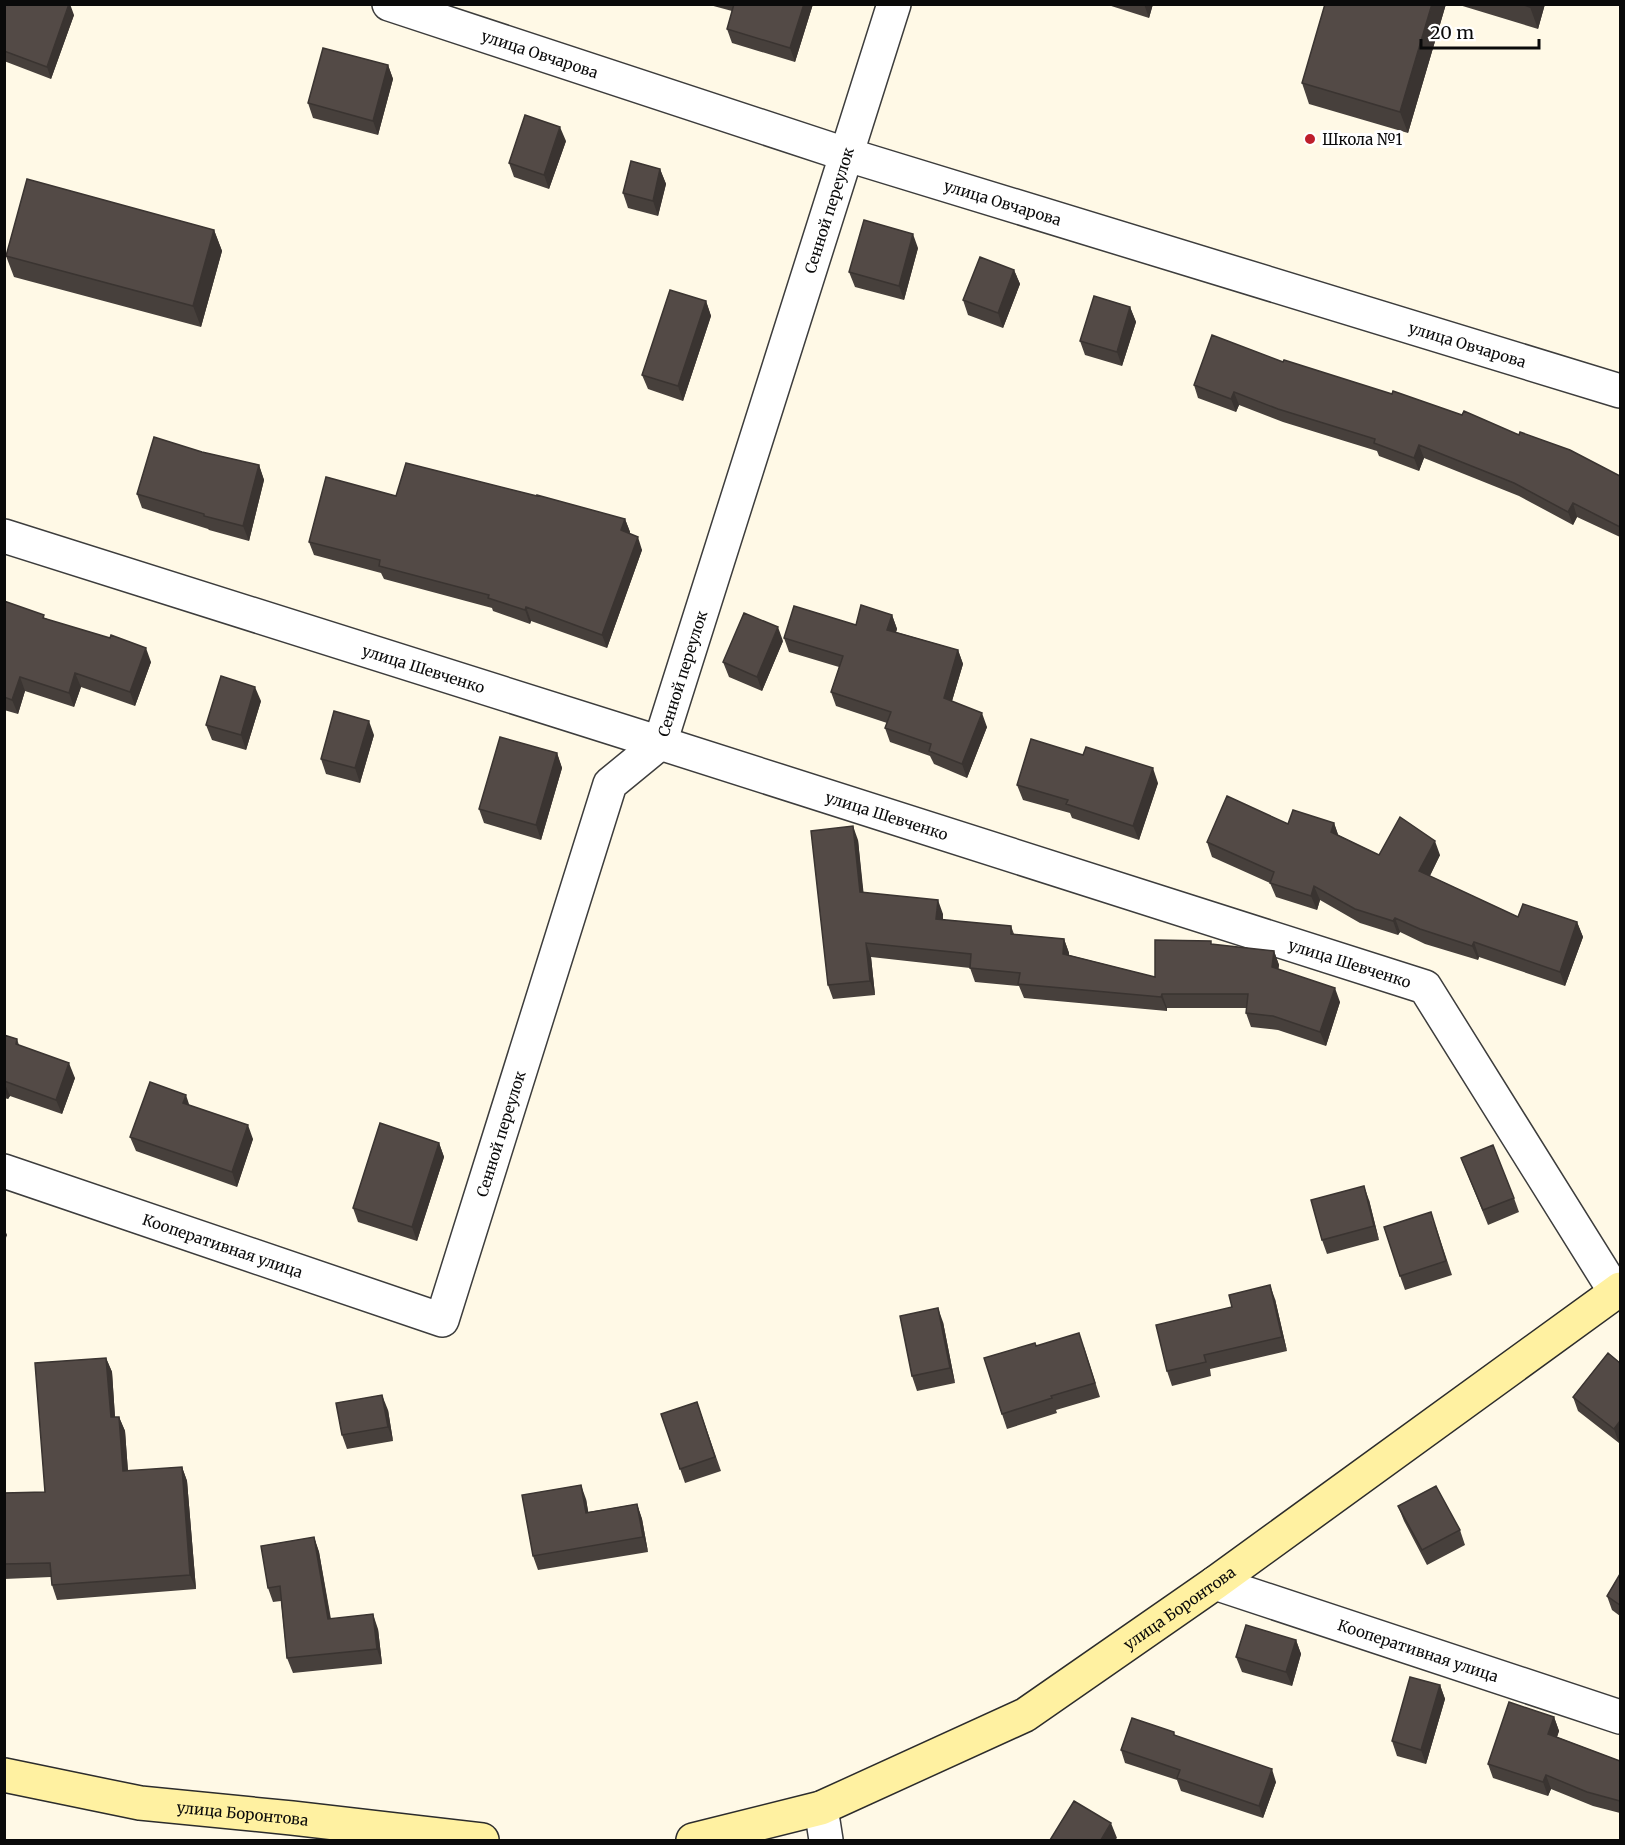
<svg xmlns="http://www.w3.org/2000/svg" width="1625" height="1845" font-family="Merriweather,serif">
  <rect width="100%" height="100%" fill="#fff9e6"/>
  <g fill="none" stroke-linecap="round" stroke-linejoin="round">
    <defs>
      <g id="street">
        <path id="s1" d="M389 4 848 155 1620 391"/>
        <path id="s2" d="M4 536 660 743 1425 987 1616 1293"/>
        <path id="s3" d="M4 1171 442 1320 610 784 660 743 894 4"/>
        <path id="s4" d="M1215 1583 1620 1717"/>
        <path d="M821 1808 826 1840"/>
      </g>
      <g id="secondary">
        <path id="s5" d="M4 1775 140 1803 292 1818 482 1840"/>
        <path id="s6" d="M693 1840 821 1808 1025 1715 1215 1583 1620 1289"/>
      </g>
    </defs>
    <!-- street casing -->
    <use href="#street" stroke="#3d3d3d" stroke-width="36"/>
    <!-- secondary casing -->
    <use href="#secondary" stroke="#2c2c2c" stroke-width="36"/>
    <!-- street -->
    <use href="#street" stroke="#fff" stroke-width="33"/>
    <!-- secondary -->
    <use href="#secondary" stroke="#fff1a1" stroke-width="33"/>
  </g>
  <!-- wall -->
  <path fill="#47403c" d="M4 4 74 15 51 79 4 61Z
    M706 4H813L795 62 732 43 727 29 732 11Z
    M1105 4H1153L1149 18Z
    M1446 4 1408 133 1309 104 1302 83Z
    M1456 4H1545L1538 29Z
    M388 65 393 79 378 135 313 118 308 103Z
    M566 141 549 189 514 177 509 163Z
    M660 169 666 184 658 216 628 208 623 193Z
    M214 230 222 251 201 327 14 277 6 256Z
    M918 248 904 300 855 287 849 272Z
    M1014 270 1020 284 1003 328 968 315 963 300Z
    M706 301 711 316 683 401 648 389 642 375Z
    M1130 307 1136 322 1122 366 1085 355 1080 341Z
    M1283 362 1519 435 1620 476V537L1577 517 1573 525 1519 496 1424 458 1419 471 1379 456 1377 451 1283 422 1239 405 1236 412 1198 398 1194 385Z
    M202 452 259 465 264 480 249 541 209 530 208 529 142 508 137 494Z
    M396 496 625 519 630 532 629 534 642 550 607 648 531 621 530 624 493 611 492 608 384 579 381 573 314 555 309 542Z
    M4 601 151 662 135 706 81 687 74 707 25 691 18 714 4 710Z
    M892 615 897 629 896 632 958 650 963 664 952 701 987 727 967 778 934 764 930 756 890 742 885 728 887 723 836 706 831 692 839 667 789 652 784 638 856 625Z
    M783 641 762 691 729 677 723 662Z
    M261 701 246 750 212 740 206 725Z
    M374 735 360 783 326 774 321 759Z
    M557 753 562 768 541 840 484 823 479 809Z
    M1158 783 1139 840 1072 818 1070 813 1023 800 1017 785Z
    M1334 823 1338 835 1379 855H1440L1430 876 1518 917 1577 922 1583 937 1565 986 1479 957 1478 960 1425 944 1400 932 1398 935 1360 923 1320 900 1317 910 1276 897 1270 883 1212 857 1207 842 1288 824Z
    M858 840 863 893 943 914V920L1011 926 1014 934 1064 939 1069 953V955L1155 977 1212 945 1274 951 1279 965 1278 969 1340 1002 1326 1046 1278 1030 1251 1027 1246 1013V1008H1167V1011L1024 998 1019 986 975 982 970 968 871 957 875 995 833 999 828 985Z
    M4 1035 17 1039 19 1045 75 1078 62 1114 10 1096 8 1099 4 1098Z
    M190 1105 253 1139 237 1187 136 1151 130 1137Z
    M439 1143 444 1157 417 1241 358 1222 353 1208Z
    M1461 1158 1514 1198 1519 1212 1488 1225Z
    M1369 1200 1379 1240 1327 1254 1322 1240Z
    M1436 1227 1452 1275 1405 1290 1400 1276Z
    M1275 1299 1287 1351 1210 1369 1211 1376 1172 1386 1167 1371Z
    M943 1322 955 1383 917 1391 912 1376Z
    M1084 1347 1100 1397 1056 1410 1057 1413 1007 1429 1002 1414Z
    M1608 1353 1619 1443 1578 1411 1573 1397Z
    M106 1358 112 1372 115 1417H119L125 1431 128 1471 182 1467 187 1481 196 1589 57 1600 52 1585 51 1577 4 1579V1493L45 1492Z
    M697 1402 721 1471 685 1483 661 1414Z
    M388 1410 393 1441 347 1449 342 1435Z
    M586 1499 588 1512 637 1504 642 1519 648 1552 538 1570 533 1556Z
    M1398 1506 1460 1530 1465 1545 1427 1565 1404 1521Z
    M314 1537 319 1552 331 1619 378 1629 382 1664 293 1673 287 1658 281 1601 273 1602 268 1588Z
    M1620 1574V1616L1612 1610 1607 1596Z
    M1296 1640 1301 1654 1292 1686 1242 1672 1236 1657Z
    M1440 1685 1445 1699 1426 1764 1397 1756 1392 1741Z
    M1554 1717 1559 1731 1557 1737 1620 1761V1813L1593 1806 1551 1789 1548 1796 1493 1778 1488 1764Z
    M1176 1736 1276 1782 1263 1818 1181 1791 1177 1780 1125 1763 1121 1750Z"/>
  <!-- shaded-wall -->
  <path fill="#3a3431" d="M69 4H70L74 15 51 79 47 67Z
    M804 4H813L795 62 790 48Z
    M1144 4H1153L1149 18Z
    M1432 4H1446L1408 133 1400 112Z
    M1531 4H1545L1538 29 1530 7Z
    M388 65 393 79 378 135 373 121Z
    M560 127 566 141 549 189 544 175Z
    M660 169 666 184 658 216 653 201Z
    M214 230 222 251 201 327 193 306Z
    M913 234 918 248 904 300 899 286Z
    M1014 270 1020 284 1003 328 998 313Z
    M706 301 711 316 683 401 678 386Z
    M1130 307 1136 322 1122 366 1117 352Z
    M1234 392 1239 405 1236 412 1231 399Z
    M1419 445 1424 458 1419 471 1414 458Z
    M259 465 264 480 249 541 243 526Z
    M1573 503 1577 517 1573 525 1568 512Z
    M625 519 630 532 625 544 621 530Z
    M638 537 642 550 607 648 602 635Z
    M526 607 531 621 530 624 525 610Z
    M892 615 897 629 892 644 887 630Z
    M778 627 783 641 762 691 757 677Z
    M146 648 151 662 135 706 130 692Z
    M958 650 963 664 949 711 944 698Z
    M75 673 81 687 74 707 69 693Z
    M20 677 25 691 18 714 12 700Z
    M255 687 261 701 246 750 241 735Z
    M982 713 987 727 967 778 962 764Z
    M369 721 374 735 360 783 355 768Z
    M557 753 562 768 541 840 536 825Z
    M1153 768 1158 783 1139 840 1133 826Z
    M1334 823 1339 837 1331 832Z
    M853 826 858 840 865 906 860 892Z
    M1435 841 1440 855 1425 885 1419 871Z
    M1314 886 1320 900 1317 910 1311 896Z
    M938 900 943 914 942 933 936 919Z
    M1395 918 1400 932 1398 935 1393 921Z
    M1577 922 1583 937 1565 986 1560 972Z
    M1064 939 1069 953 1068 968 1063 954Z
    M1474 942 1479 957 1478 960 1472 946Z
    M866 943 871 957 875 995 870 981Z
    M1274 951 1279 965 1277 981 1272 967Z
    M1335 988 1340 1002 1326 1046 1320 1032Z
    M1162 994 1167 1008V1011L1161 997Z
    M69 1063 75 1078 62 1114 56 1100Z
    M4 1082 10 1096 8 1099 4 1088Z
    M186 1095 191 1110 183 1103Z
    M248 1125 253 1139 237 1187 232 1172Z
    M439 1143 444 1157 417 1241 412 1227Z
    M1364 1186 1369 1200 1379 1240 1374 1226Z
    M4 1228 7 1235 4 1243Z
    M1270 1285 1275 1299 1287 1351 1282 1337Z
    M938 1308 943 1322 955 1383 950 1368Z
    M106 1358 112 1372 116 1432 111 1417Z
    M382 1395 388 1410 393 1441 388 1427Z
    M119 1417 125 1431 129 1486 123 1471Z
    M1620 1421V1441L1619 1443 1614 1429Z
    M182 1467 187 1481 196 1589 190 1575Z
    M581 1485 586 1499 591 1527 586 1513Z
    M637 1504 642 1519 648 1552 643 1537Z
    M314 1537 319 1552 333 1634 328 1619Z
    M373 1614 378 1629 382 1664 377 1649Z
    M1296 1640 1301 1654 1292 1686 1286 1672Z
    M1440 1685 1445 1699 1426 1764 1421 1750Z
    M1554 1717 1559 1731 1553 1748 1548 1734Z
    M1272 1769 1276 1782 1263 1818 1259 1806Z
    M1546 1775 1551 1789 1548 1796 1543 1782Z
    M1111 1823 1117 1838 1115 1840H1101Z"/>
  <!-- building -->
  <path fill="#534a46" stroke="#3a3431" stroke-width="1.5" d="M4 4H69L47 67 4 51Z
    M734 4H804L790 48 727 29Z
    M1325 4H1432L1400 112 1302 83Z
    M1521 4H1531L1530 7Z
    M323 48 388 65 373 121 308 103Z
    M525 115 560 127 544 175 509 163Z
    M631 161 660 169 653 201 623 193Z
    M27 179 214 230 193 306 6 256Z
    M864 220 913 234 899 286 849 272Z
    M980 257 1014 270 998 313 963 300Z
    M670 290 706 301 678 386 642 375Z
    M1094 296 1130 307 1117 352 1080 341Z
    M1212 335 1283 362 1284 360 1392 394 1393 391 1462 415 1464 411 1519 435 1520 432 1570 450 1620 476V527L1573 503 1568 512 1514 483 1419 445 1414 458 1374 443 1375 439 1278 409 1234 392 1231 399 1194 385Z
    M154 437 202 452 259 465 243 526 204 516V514L137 494Z
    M406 463 537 496V495L625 519 621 530 638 537 602 635 526 607 525 610 488 598 489 595 379 566 380 560 309 542 326 477 396 496Z
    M4 601 44 615 43 618 110 638 111 635 146 648 130 692 75 673 69 693 20 677 12 700 4 697Z
    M861 605 892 615 887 630 958 650 944 698 982 713 962 764 929 751 931 744 885 728 891 712 831 692 843 656 784 638 794 606 856 625Z
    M744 613 778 627 757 677 723 662Z
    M221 676 255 687 241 735 206 725Z
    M334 711 369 721 355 768 321 759Z
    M500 737 557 753 536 825 479 809Z
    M1031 739 1083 755 1086 747 1153 768 1133 826 1066 804 1068 800 1017 785Z
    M1227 796 1288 824 1293 810 1334 823 1331 832 1379 855 1400 817 1435 841 1419 871 1518 917 1523 904 1577 922 1560 972 1474 942 1472 946 1420 929 1395 918 1393 921 1355 909 1314 886 1311 896 1270 883 1274 872 1207 842Z
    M853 826 860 892 938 900 936 919 1011 926V934L1064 939 1063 954 1155 977V940L1211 941V944L1274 951 1272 967 1335 988 1320 1032 1273 1016 1246 1013 1248 994H1162L1161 997 1018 984 1020 973 970 968 971 954 866 943 870 981 828 985 811 831Z
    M4 1035 17 1039 16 1044 69 1063 56 1100 4 1081Z
    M150 1082 186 1095 183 1103 248 1125 232 1172 130 1137Z
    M380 1123 439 1143 412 1227 353 1208Z
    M1493 1145 1514 1198 1483 1210 1461 1158Z
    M1364 1186 1374 1226 1322 1240 1311 1200Z
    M1431 1212 1446 1261 1400 1276 1384 1227Z
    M1270 1285 1282 1337 1204 1355 1206 1362 1167 1371 1156 1325 1232 1307 1229 1295Z
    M938 1308 950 1368 912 1376 900 1316Z
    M1079 1333 1095 1383 1051 1396 1052 1398 1002 1414 984 1358 1035 1343 1036 1346Z
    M1608 1353 1620 1363V1421L1614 1429 1573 1397Z
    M106 1358 111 1417H119L123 1471 182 1467 190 1575 52 1585 50 1563 4 1564V1493L45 1492 35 1363Z
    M382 1395 388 1427 342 1435 336 1403Z
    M697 1402 715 1457 680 1469 661 1414Z
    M581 1485 586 1513 637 1504 643 1537 533 1556 522 1495Z
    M1436 1486 1460 1530 1422 1550 1398 1506Z
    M314 1537 328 1619 373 1614 377 1649 287 1658 280 1586 268 1588 261 1546Z
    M1620 1574V1605L1607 1596Z
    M1246 1625 1296 1640 1286 1672 1236 1657Z
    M1410 1677 1440 1685 1421 1750 1392 1741Z
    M1509 1702 1554 1717 1548 1734 1620 1761V1801L1587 1792 1546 1775 1543 1782 1488 1764Z
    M1132 1718 1174 1732V1735L1272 1769 1259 1806 1177 1778 1180 1770 1121 1750Z
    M1074 1801 1111 1823 1101 1840H1050Z"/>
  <!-- markers -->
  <circle fill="#be1e2b" stroke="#fff" stroke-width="2" cx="1310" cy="139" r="6"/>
  <g text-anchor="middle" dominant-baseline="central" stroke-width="6" stroke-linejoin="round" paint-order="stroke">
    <!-- street labels -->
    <g font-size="15" fill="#0a0a0a" stroke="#fff">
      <text stroke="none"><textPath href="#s1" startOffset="159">улица Овчарова</textPath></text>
      <text stroke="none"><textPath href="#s1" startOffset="645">улица Овчарова</textPath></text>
      <text stroke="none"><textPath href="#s3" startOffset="1648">Сенной переулок</textPath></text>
      <text stroke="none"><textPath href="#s1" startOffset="1131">улица Овчарова</textPath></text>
      <text stroke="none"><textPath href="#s2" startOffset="440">улица Шевченко</textPath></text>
      <text stroke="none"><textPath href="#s3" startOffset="1162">Сенной переулок</textPath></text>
      <text stroke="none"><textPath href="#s2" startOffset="926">улица Шевченко</textPath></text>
      <text stroke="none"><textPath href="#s2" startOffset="1412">улица Шевченко</textPath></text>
      <text stroke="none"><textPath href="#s3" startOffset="658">Сенной переулок</textPath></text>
      <text stroke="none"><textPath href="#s3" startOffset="231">Кооперативная улица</textPath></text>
      <text stroke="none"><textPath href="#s6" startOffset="544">улица Боронтова</textPath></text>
      <text stroke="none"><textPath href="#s4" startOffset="214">Кооперативная улица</textPath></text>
      <text stroke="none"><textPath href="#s5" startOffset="242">улица Боронтова</textPath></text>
    </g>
    <!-- poi labels -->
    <g font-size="15" fill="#0a0a0a" stroke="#fff" text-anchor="start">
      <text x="1322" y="139">Школа №1</text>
    </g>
  </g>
  <!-- border -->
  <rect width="1625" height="1845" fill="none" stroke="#0a0a0a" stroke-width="12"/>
  <!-- scale -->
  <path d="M1421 39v9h118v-9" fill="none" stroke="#0a0a0a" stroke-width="3"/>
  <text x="1430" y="39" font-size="18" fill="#0a0a0a" stroke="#ffffff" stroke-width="4.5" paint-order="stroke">20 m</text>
</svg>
